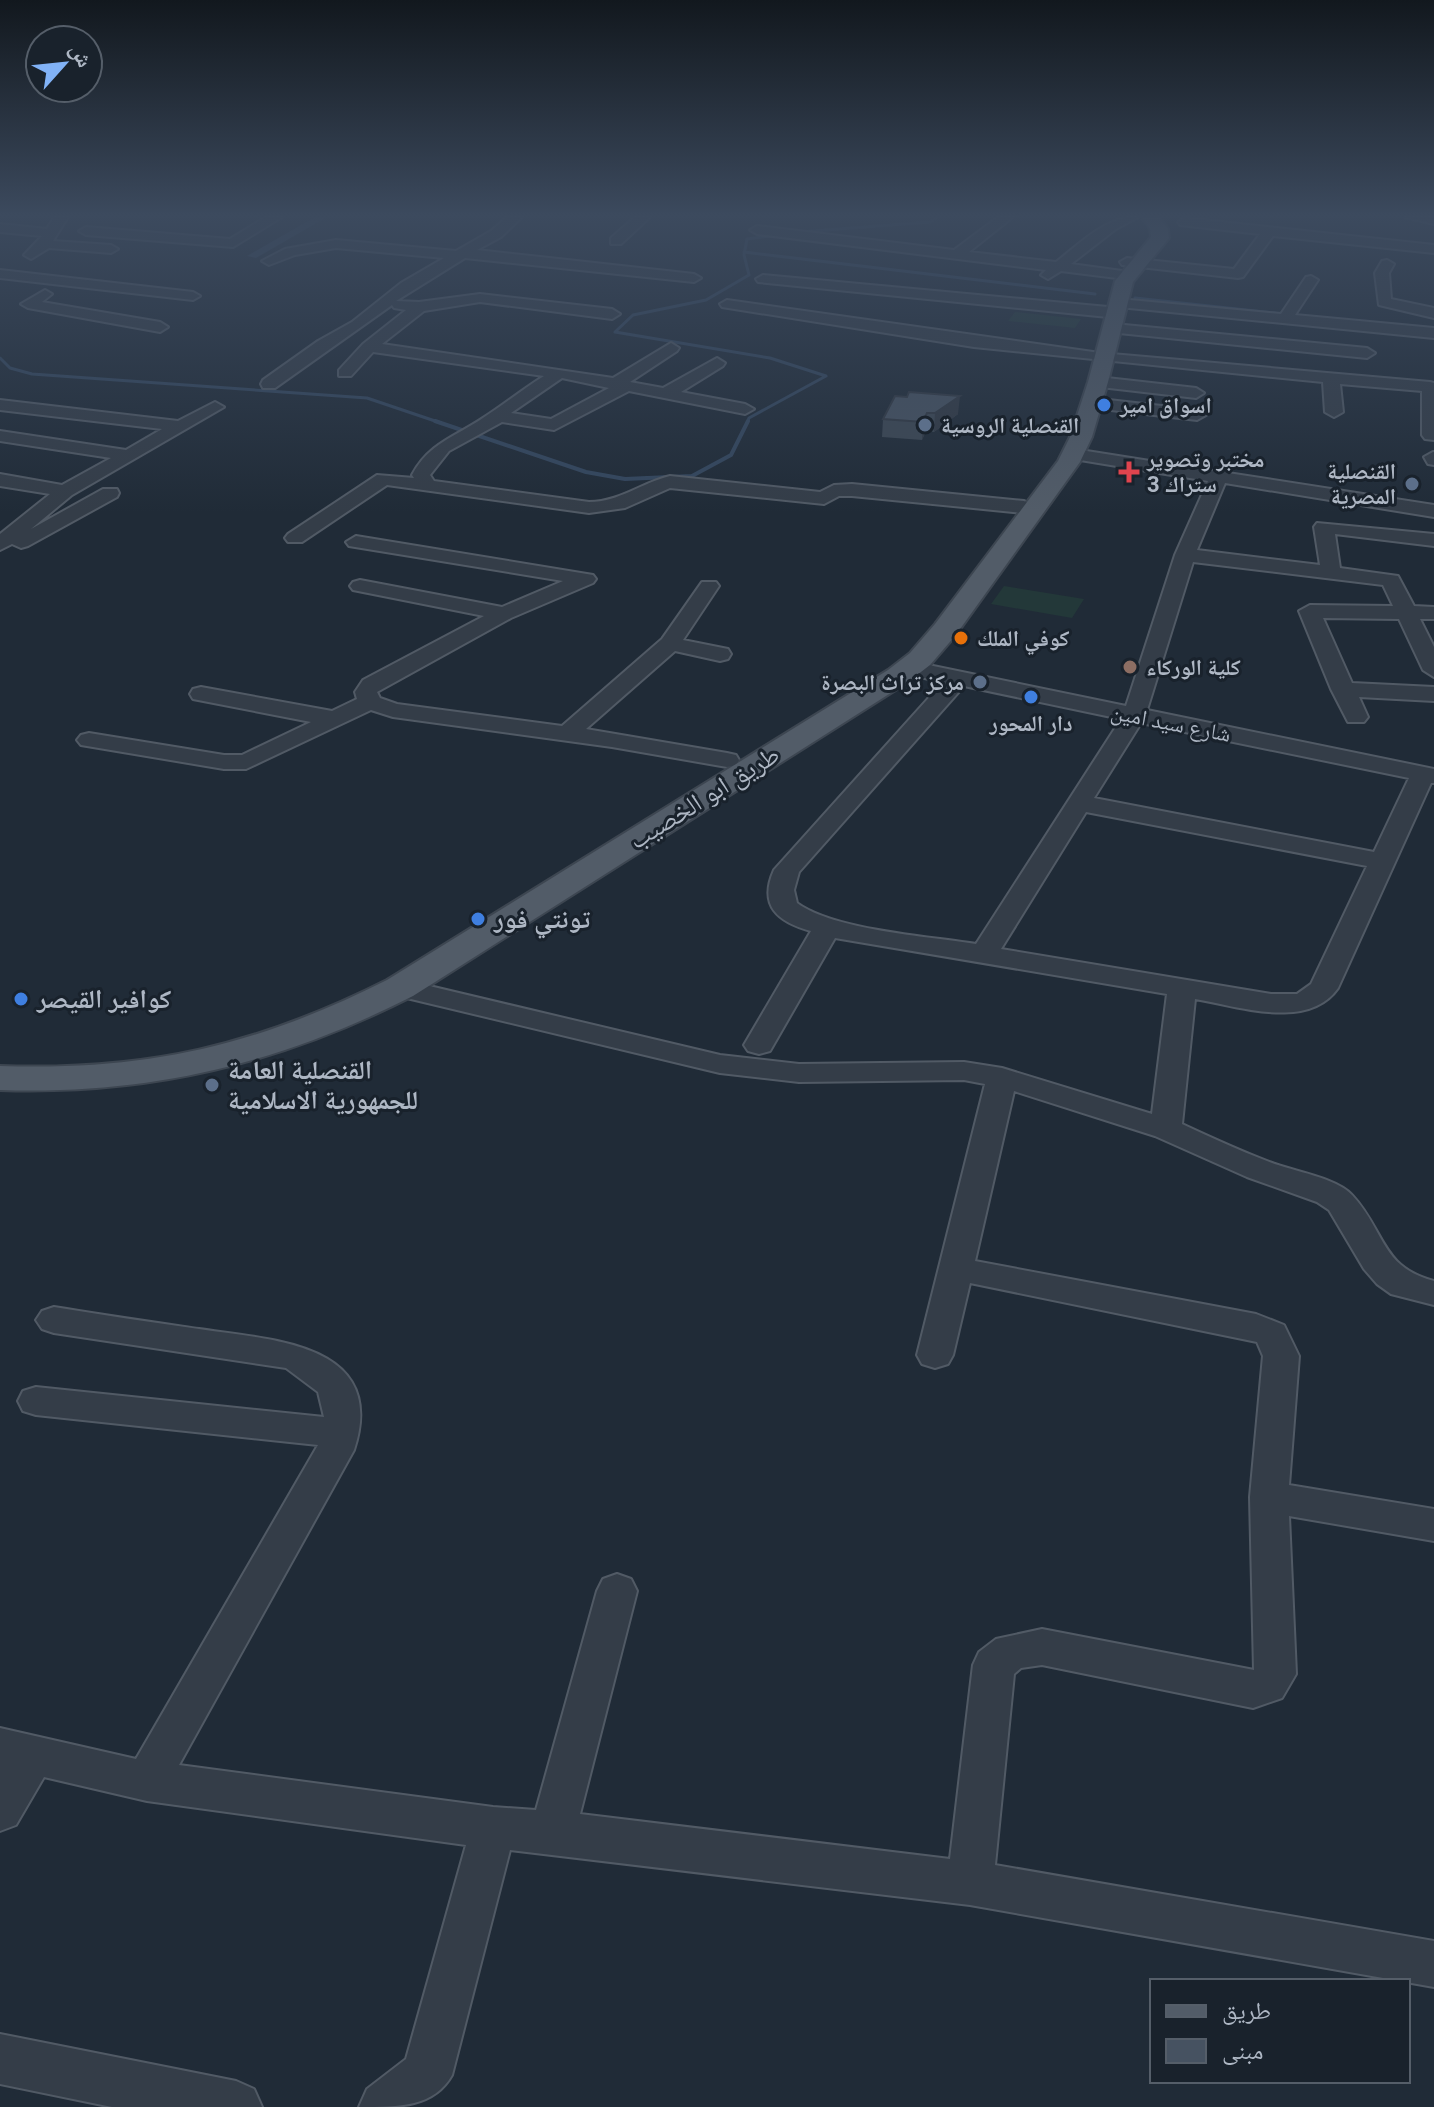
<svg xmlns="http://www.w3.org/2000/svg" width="1434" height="2107" font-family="Roboto,'Noto Naskh Arabic',sans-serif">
  <rect width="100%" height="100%" fill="#202b37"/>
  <!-- green -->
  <path fill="#233839" d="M1015 312 1081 319 1075 328 1008 321Z
    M1004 586 1084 599 1072 618 991 604Z"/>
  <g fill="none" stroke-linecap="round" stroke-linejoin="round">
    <!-- stream-far1 -->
    <path stroke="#34475e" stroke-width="3" d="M800 232 930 222 938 217
      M744 252 1095 294
      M1135 298 1275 313
      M0 358 10 368 32 374 367 398 441 423
      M747 423 749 418 826 376 770 358 615 332 633 315 706 300 749 275 744 255 747 239 777 235"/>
    <!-- stream -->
    <path stroke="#34475e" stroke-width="4" d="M435 421 586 472 625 479 692 476 731 455 748 421"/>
    <!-- canal -->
    <path fill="#34475e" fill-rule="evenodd" d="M315 217H327L256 258 247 256Z"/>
    <defs>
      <path id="minor" d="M54 217H68L53 241 111 245 118 249 111 253 49 248 31 259 24 255 42 236 0 232V224L47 229Z
        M266 217H282L233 247 86 235 79 231 86 227 230 239Z
        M507 217H522L501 237 477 250 694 274 701 278 694 282 465 258 396 301 419 302 480 294 612 309 620 314 612 319 480 302 424 311 382 344 613 378 671 343 679 348 677 351 630 382 663 388 717 358 725 363 723 366 681 392 745 404 754 409 745 414 629 391 554 430 502 422 449 451 430 475 434 481 589 502C619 502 641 483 670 476L820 492 834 485 852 484 1024 501 1034 507 1024 513 852 496H839L824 504 670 488 625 508 589 513 387 485 302 542H288L285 538 288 534 377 475 414 478 412 475C429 443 455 437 483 418 502 406 523 389 544 376L373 352 351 376H339V370L363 344 406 310 394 308 392 305 275 388H263L261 384 263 380 318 341 352 322 401 283 444 258 336 248 295 255 269 265 262 261 285 249 336 240 456 251 491 231ZM562 378 609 388 551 419 511 413Z
        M635 217H650L621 244H611V238Z
        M998 217H1013L969 252 1056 262C1081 243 1104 217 1138 217L1116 229 1071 264 1122 271V277L1117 278 1061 271 1048 279 1041 275 1046 270 757 234 750 230 757 226 954 250Z
        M1405 217H1434V224Z
        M1185 218 1434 245V253L1273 236 1243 277 1238 278 1122 265 1120 262 1127 258 1234 269 1260 234 1180 225 1178 222Z
        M1387 260 1394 264 1389 273 1391 299 1434 308V318L1379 305 1375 273 1382 261Z
        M0 270 193 292 200 296 193 300 0 278Z
        M763 275 1108 307 1116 312 1108 317 758 282 756 279Z
        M1311 276 1318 280 1295 315 1434 328V338L1119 307 1112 303 1119 299 1281 314 1306 277Z
        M45 290 52 294 42 302 160 322 168 327 160 332 28 308 21 304Z
        M727 300 1100 353 1430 382 1434 383V440L1425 439 1422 435V391L1340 384 1343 412 1334 417 1325 412 1323 382 974 347 722 307 720 304Z
        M1114 324 1367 348 1375 353 1367 358 1109 332V326Z
        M1098 377 1196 388 1204 393 1196 398 1092 386 1090 382 1092 378Z
        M1091 398 1197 410 1206 415 1197 420 1085 407 1083 403 1085 399Z
        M0 400 178 421 215 402 224 407 72 495 31 529 103 489H117L119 493 117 497 28 546 21 548 12 544 0 550V534L50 494 0 486V474L62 485 111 458 0 441V431L126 450 162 429 0 410Z
        M1074 449 1213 471 1220 468 1228 473 1434 505V517L1225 483 1197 550 1320 565 1314 527 1317 523 1434 534V546L1335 534 1340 568 1398 576 1414 606 1434 607V619H1420L1434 647V677L1423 670 1399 619 1323 618 1352 683 1434 687V701L1359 697 1368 717 1364 722H1348L1331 689 1299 611 1310 605 1393 606 1383 585 1193 562 1147 710 1434 769V783H1431L1338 988C1308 1031 1237 1006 1195 999L1182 1124C1210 1137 1238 1150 1267 1161 1290 1171 1336 1177 1352 1195 1385 1230 1380 1267 1434 1281V1305L1391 1294 1377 1284 1364 1269 1329 1210 1317 1202 1247 1177 1155 1136 1014 1091 975 1261 1256 1314 1284 1325 1299 1356 1289 1485 1434 1509V1541L1289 1516 1296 1674 1282 1698 1253 1708 1042 1665 1021 1668 1014 1674 995 1865 1434 1941V1987L970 1905 510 1850 452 2075C434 2107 400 2107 359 2107L367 2089 406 2059 466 1845 147 1801 44 1777 16 1825 0 1831V1728L136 1759 318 1445 36 1415 23 1411 18 1401 23 1391 36 1387 324 1417 318 1392 286 1368 54 1333 42 1329 36 1320 42 1311 54 1307C102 1315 151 1322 199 1329 272 1340 389 1343 354 1450L179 1765 493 1807 536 1810 597 1591 603 1579 617 1574 631 1579 637 1591 580 1814 950 1859 973 1665 979 1652 996 1639 1042 1629 1254 1670 1250 1497 1263 1356 1257 1342 970 1283 953 1355 948 1364 935 1368 922 1364 917 1355 985 1084 964 1080 799 1082 720 1073 390 994 386 988 390 982 400 979 720 1055 799 1064 964 1062 1002 1068 1152 1114 1167 994 835 938 770 1051 759 1054 748 1051 744 1045 811 931C778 922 758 906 774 870L943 682 901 673 898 668 901 663 909 661 1126 706 1175 555 1208 481 1068 458 1065 454ZM964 686 1121 719 976 944C926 936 834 930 797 903L794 890 799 872ZM1141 723 1409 778 1374 852 1094 798ZM1086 812 1367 866 1311 984 1297 994H1271L1001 949Z
        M1433 452H1434V465L1428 464 1424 457Z
        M356 536 593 575 596 579 593 583 511 618 377 692 380 698 397 704 562 726 662 639 702 582H716L719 586 683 640 728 649 731 654 728 659 720 661 675 651 586 729 727 753 736 755 739 760 736 765 727 767 612 747 393 717 371 710 246 769H224L81 745 77 740 81 735 89 733 224 755H242L311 722 193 699 190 694 193 689 201 687 332 711 357 699 355 692 363 680 484 616 353 590 350 586 353 582 360 580 502 607 563 581 349 546 346 542Z
        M0 2034 236 2081 254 2089 262 2107H112L0 2084Z"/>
      <path id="major" d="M1142 217H1159L1168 229 1169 238 1133 282 1108 382 1092 437 1080 462 955 636 930 665 908 682 413 996C279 1064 150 1095 0 1090V1066C146 1071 256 1046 387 980L888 670 910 653 935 624 1058 461 1070 437 1088 382 1115 281 1151 237 1150 229Z"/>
    </defs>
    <!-- minor casing -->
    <use href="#minor" stroke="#515a65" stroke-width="4"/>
    <!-- major casing -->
    <use href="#major" stroke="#3d4651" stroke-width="4"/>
    <!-- minor -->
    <use href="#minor" fill="#343d48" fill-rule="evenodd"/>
    <!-- major -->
    <use href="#major" fill="#525c68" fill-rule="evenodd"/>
  </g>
  <!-- wall -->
  <path fill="#3c4753" d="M895 396 958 414 934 432 926 431 922 440 882 437 883 419Z"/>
  <!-- shaded-wall -->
  <path fill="#313944" d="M960 396 958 414 934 432 935 413Z
    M927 413 926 431 922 440 923 422Z"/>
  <!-- building -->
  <path fill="#465261" stroke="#313944" stroke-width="2" d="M909 392 960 396 935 413H927L923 422 883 419 895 396 907 397Z"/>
  <!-- sky -->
  <linearGradient id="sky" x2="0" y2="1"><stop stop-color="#12181e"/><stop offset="0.42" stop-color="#3c4a5e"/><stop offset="1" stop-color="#3c4a5e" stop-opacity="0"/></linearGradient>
  <rect width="1434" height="512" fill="url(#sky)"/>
  <!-- markers -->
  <g fill="#3f7fe0" stroke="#19222c" stroke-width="3">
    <circle cx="1104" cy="405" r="8"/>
    <circle cx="1031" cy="697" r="8"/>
    <circle cx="478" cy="919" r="8"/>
    <circle cx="21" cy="999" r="8"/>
  </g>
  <g fill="#5c6f8a" stroke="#19222c" stroke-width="3">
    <circle cx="925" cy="425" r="8"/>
    <circle cx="1412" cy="484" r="8"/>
    <circle cx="980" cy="682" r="8"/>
    <circle cx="212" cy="1085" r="8"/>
  </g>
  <path fill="#e0444e" stroke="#19222c" stroke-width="3" d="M1125 460h8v8h8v8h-8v8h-8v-8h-8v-8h8z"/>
  <circle fill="#e8710a" stroke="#19222c" stroke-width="3" cx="961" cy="638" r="8"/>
  <circle fill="#8d6e63" stroke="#19222c" stroke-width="3" cx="1130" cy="667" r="8"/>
  <g text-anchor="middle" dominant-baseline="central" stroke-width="6" stroke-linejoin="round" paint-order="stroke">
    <!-- far-poi labels -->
    <g font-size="22" font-weight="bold" fill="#aeb7c4" stroke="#19222c" text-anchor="start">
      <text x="1120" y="405">اسواق امير</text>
      <text x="941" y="425">القنصلية الروسية</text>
      <text x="1147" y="459">مختبر وتصوير<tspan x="1147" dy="25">ستراك 3</tspan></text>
      <text x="1396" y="471" text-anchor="end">القنصلية<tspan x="1396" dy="25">المصرية</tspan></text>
      <text x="977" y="638">كوفي الملك</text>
      <text x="1146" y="667">كلية الوركاء</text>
      <text x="964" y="682" text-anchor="end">مركز تراث البصرة</text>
      <text x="1031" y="723" text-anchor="middle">دار المحور</text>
    </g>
    <!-- far-street labels -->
    <g font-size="22" fill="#aeb7c4" stroke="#19222c">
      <text transform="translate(1171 723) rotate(11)">شارع سيد امين</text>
    </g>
    <!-- street labels -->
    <g font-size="26" fill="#aeb7c4" stroke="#19222c">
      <text transform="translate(704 797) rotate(-32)">طريق ابو الخصيب</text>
    </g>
    <!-- poi labels -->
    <g font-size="26" font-weight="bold" fill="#aeb7c4" stroke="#19222c" text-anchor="start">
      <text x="494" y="919">تونتي فور</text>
      <text x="37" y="999">كوافير القيصر</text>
      <text x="228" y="1070">القنصلية العامة<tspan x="228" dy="30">للجمهورية الاسلامية</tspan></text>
    </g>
  </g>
  <!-- legend -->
  <rect x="1150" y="1979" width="260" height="104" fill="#19222c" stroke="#555e69" stroke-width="2"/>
  <rect x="1166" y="2005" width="40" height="12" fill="#525c68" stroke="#555e69" stroke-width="2"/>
  <text x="1222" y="2019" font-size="24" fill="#aeb7c4">طريق</text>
  <rect x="1166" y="2039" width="40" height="24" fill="#465261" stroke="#555e69" stroke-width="2"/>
  <text x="1222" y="2059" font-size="24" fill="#aeb7c4">مبنى</text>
  <!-- north arrow -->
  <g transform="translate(64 64) rotate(63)"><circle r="38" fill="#19222c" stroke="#555e69" stroke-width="2"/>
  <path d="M0-6L14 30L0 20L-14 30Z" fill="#81b2f6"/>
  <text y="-12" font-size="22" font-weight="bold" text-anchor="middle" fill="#aeb7c4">ش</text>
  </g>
</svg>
